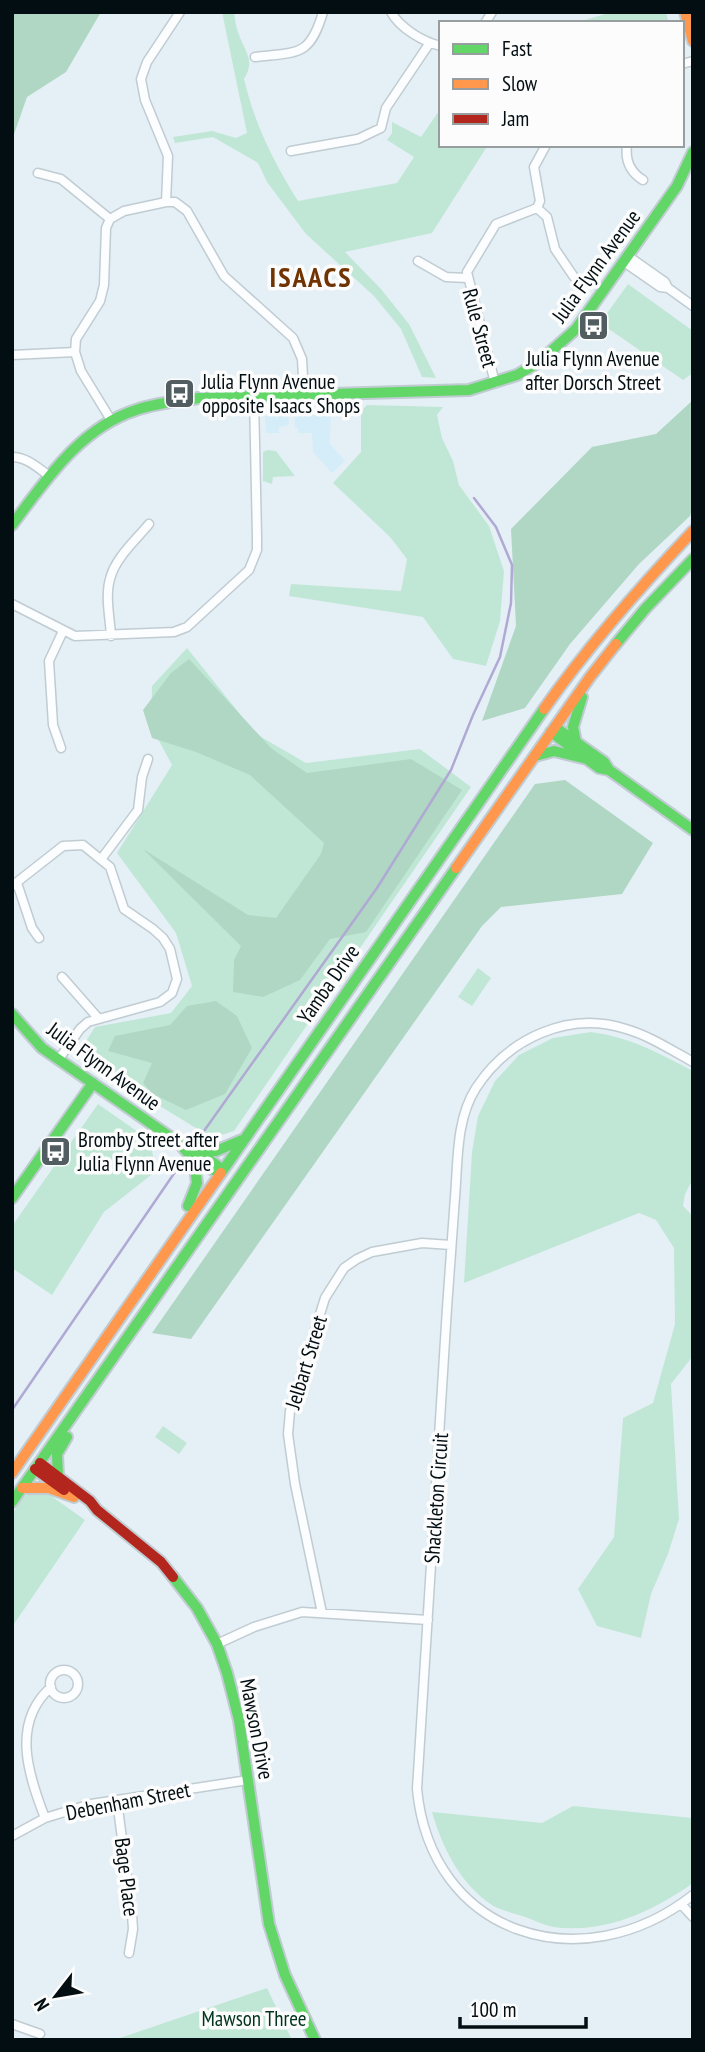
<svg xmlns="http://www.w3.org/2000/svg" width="705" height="2052" font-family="'PT Sans Narrow',sans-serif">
  <rect width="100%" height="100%" fill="#e5f0f6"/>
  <!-- built -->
  <path fill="#d4edf9" d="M331 408 330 444 345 461 332 473 313 452 312 433H298V428H295L294 410Z
    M269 412H288L289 425 279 427V433H266L265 416H269Z"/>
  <!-- green -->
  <path fill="#c0e7d5" d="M222 12H234C235 20 236 28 239 35 246 53 255 61 244 79 255 125 273 161 298 201L397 183 414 157 387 140 392 133V122L421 137 441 108V145H488L432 233 345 252 381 289 409 324 436 378 422 377 401 329 374 296 306 234 267 182 258 163 213 137 175 143 173 137 212 131 236 138 247 133Z
    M612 12H666L668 20 658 23H575Z
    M628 284 693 331V373L683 380 600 323Z
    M367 405 443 407 437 415 442 438 453 461 459 485 489 526 504 571 500 621 486 666 453 659 423 617 289 596 291 584 401 591 407 559 390 537 333 483 361 452V411Z
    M267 450 276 451 295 476 273 477 272 484 263 481V452Z
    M187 648 256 734 306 763 420 749 471 787 234 1131 212 1138 77 1055 95 1027 171 1013 192 986 176 933 117 853 172 765 151 726 152 686Z
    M478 968 491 978 472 1006 458 997Z
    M591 1032C633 1038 656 1052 693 1071V1179L685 1194 683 1206 693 1216V1356L671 1384 679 1519 668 1554 651 1594 641 1638 597 1626 578 1589 614 1537 623 1418 653 1403 675 1324 674 1248 656 1220 639 1213 464 1283 472 1152 478 1116 495 1081 519 1055 553 1038Z
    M98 1104 151 1141 155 1172 104 1212 52 1295 12 1268V1226Z
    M163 1426 187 1443 179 1454 155 1437Z
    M43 1490 85 1520 12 1627V1514L24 1496Z
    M573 1806 693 1818V1883C652 1912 604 1934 553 1927 543 1925 532 1919 522 1916 513 1913 500 1910 492 1905 460 1884 442 1847 432 1812L542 1823Z
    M267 1988 292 2040H114Z"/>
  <!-- forest -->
  <path fill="#afd7c4" d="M12 12H101L66 72 27 97 12 140Z
    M693 400V505L690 516 639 564 570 644 525 708 482 721 516 626 511 529 592 447 656 434Z
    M189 659 272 749 307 773 411 759 462 790 366 932 330 939 300 980 263 997 233 992 234 960 241 946 143 849 248 915 276 918 321 854 324 843 250 775 196 752 152 738 143 710 171 673Z
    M565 780 653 843 622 894 501 907 482 926 191 1339 152 1333 535 784Z
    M216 1001 237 1016 252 1048 225 1094 186 1110 153 1094 143 1083 152 1063 108 1051 115 1036 170 1025 187 1006Z"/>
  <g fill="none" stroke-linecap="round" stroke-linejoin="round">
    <!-- stream -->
    <path stroke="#b0a9d3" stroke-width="2.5" d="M194 1145 377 888 451 770 473 715 500 657 511 603 512 565 496 527 474 498
      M12 1410 186 1156"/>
    <defs>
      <path id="street" d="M391 12C400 28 423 42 441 46
        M485 23 492 12
        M255 57C298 52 310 57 323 12
        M682 64 693 61
        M627 145C625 160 630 172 643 180
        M291 151 358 139 381 128 386 108 429 44
        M38 173 61 179 110 219
        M166 202 168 156 145 100 141 79 147 62 180 12
        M537 208 547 217 555 249 574 277
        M628 256 665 282 668 288 693 306
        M418 261 446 277 467 278
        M624 262 660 287 668 288
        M12 355 75 352
        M495 383 467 272 496 224 537 208 540 201 534 167 546 145
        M111 420 81 371 75 352 76 339 100 301 104 285 106 228 110 219 124 211 166 202H175L187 211 224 276 293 338 302 359 304 395
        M12 457C26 457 37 467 48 475
        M12 604 75 636 174 632 187 627 249 570 257 550V537L254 397
        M111 636C110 618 105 596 110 579 115 558 136 540 149 524
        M61 748 53 725 49 661 63 631
        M102 858 138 810 142 777 148 759
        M17 883 32 928 39 938
        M12 886 63 846 83 845 110 867 124 909 153 929 163 938 170 949 177 979 172 993 160 1002 88 1022 80 1029 59 1059
        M62 977 98 1018
        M693 1062C671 1050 650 1036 626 1029 568 1010 508 1039 476 1088 456 1119 458 1161 455 1197 452 1234 450 1271 447 1308 437 1468 427 1628 417 1789 431 1936 582 1982 693 1895
        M322 1613 295 1484 288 1434 290 1411 325 1298 344 1268 357 1259 372 1252 422 1243 451 1245
        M217 1644 254 1627 302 1612 428 1620
        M50 1684a14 14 0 1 1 28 0a14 14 0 1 1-28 0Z
        M117 1801 132 1914 133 1929 129 1953
        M45 1818C28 1774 11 1723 51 1687
        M12 1836 45 1818 91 1804 248 1780
        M681 1904 693 1917
        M12 2024 40 2034"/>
      <path id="fast" d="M12 525C46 480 80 428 136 410 156 403 178 401 199 398L469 390 517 375 539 362 576 329 677 186 693 152
        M616 644 645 609 693 559
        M555 727 604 762 609 770 693 830
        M551 732 599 768 609 770
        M576 742 573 727 582 697
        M535 756 554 751 587 759
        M12 1014 42 1048 179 1143 196 1162 220 1173
        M179 1143H186L222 1169
        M199 1152 216 1151 242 1140
        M221 1173 544 709
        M12 1198 93 1083
        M188 1206 197 1183 194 1159
        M58 1476 57 1454 67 1437
        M12 1502 456 868
        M173 1577 197 1608 217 1644 227 1673 239 1720 269 1924 285 1975 315 2040"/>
      <path id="slow" d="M685 12 693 41
        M544 709C589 645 640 587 693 531
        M456 868 590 677 616 644
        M12 1473 221 1173
        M22 1488H49L74 1497"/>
      <path id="jam" d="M40 1463 90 1501 97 1510 161 1562 173 1577
        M35 1469 64 1490"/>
    </defs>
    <!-- street casing -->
    <use href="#street" stroke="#c0ccd2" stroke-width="11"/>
    <!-- fast casing -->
    <use href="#fast" stroke="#c0ccd2" stroke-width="14"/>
    <!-- slow casing -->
    <use href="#slow" stroke="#c0ccd2" stroke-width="14"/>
    <!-- jam casing -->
    <use href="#jam" stroke="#c0ccd2" stroke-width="14"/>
    <!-- street -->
    <use href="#street" stroke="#fbfdfe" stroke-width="8"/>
    <!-- fast -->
    <use href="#fast" stroke="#63d668" stroke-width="10"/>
    <!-- slow -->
    <use href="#slow" stroke="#ff974d" stroke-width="10"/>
    <!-- jam -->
    <use href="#jam" stroke="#b3261e" stroke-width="10"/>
  </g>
  <!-- icons -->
  <defs>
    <symbol id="bus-square" viewBox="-11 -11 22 22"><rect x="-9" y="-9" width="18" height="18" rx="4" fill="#525d62" stroke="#fcfcfc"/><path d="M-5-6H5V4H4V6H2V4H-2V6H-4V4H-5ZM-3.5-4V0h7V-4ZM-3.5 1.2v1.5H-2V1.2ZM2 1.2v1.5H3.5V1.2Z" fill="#fff"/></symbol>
  </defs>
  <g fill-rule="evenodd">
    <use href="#bus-square" x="576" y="308" width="35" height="35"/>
    <use href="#bus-square" x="162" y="376" width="35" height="35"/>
    <use href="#bus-square" x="38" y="1134" width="35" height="35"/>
  </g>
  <g text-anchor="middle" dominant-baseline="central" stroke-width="7" stroke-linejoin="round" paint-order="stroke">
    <!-- street labels -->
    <g font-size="21" fill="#030e13" stroke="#fcfcfc">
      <text transform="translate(596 266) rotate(-54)">Julia Flynn Avenue</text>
      <text transform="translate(480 328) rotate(75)">Rule Street</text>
      <text transform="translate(328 984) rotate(-55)">Yamba Drive</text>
      <text transform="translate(104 1066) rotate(36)">Julia Flynn Avenue</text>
      <text transform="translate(306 1362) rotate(-73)">Jelbart Street</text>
      <text transform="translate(436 1498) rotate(-86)">Shackleton Circuit</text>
      <text transform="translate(257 1729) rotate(79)">Mawson Drive</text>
      <text transform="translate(128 1801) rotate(-11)">Debenham Street</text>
      <text transform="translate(127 1877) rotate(83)">Bage Place</text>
    </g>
    <!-- poi labels -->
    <g font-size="21" fill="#030e13" stroke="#fcfcfc" text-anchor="start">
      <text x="593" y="358" text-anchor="middle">Julia Flynn Avenue<tspan x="593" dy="24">after Dorsch Street</tspan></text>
      <text x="202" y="381">Julia Flynn Avenue<tspan x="202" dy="24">opposite Isaacs Shops</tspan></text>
      <text x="78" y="1139">Bromby Street after<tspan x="78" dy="24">Julia Flynn Avenue</tspan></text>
    </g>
    <!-- park labels -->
    <g font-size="21" fill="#00341c" stroke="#fcfcfc">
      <text x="254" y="2018">Mawson Three</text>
    </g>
    <!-- district labels -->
    <g font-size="28" font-weight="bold" letter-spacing="2" fill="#6f3401" stroke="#fcfcfc">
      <text x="311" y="276">ISAACS</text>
    </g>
  </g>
  <!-- border -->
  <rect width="705" height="2052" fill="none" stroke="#030e13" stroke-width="28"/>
  <!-- legend -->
  <rect x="439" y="21" width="245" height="126" fill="#fcfcfc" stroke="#989d9f" stroke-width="2"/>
  <rect x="453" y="44" width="35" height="10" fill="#63d668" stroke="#989d9f" stroke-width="2"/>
  <text x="502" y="56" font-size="21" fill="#030e13">Fast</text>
  <rect x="453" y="79" width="35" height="10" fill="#ff974d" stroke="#989d9f" stroke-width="2"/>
  <text x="502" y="91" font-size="21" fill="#030e13">Slow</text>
  <rect x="453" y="114" width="35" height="10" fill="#b3261e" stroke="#989d9f" stroke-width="2"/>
  <text x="502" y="126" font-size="21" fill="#030e13">Jam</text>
  <!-- north arrow -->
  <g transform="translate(56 1996) rotate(239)" stroke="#fcfcfc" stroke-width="5" paint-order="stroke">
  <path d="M0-5L12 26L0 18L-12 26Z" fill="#030e13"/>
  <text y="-10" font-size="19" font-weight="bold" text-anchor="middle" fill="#030e13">N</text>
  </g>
  <!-- scale -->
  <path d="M460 2017v10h126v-10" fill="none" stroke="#030e13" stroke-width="3.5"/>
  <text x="470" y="2017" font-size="21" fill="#030e13" stroke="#fcfcfc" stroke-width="5" paint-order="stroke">100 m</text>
</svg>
